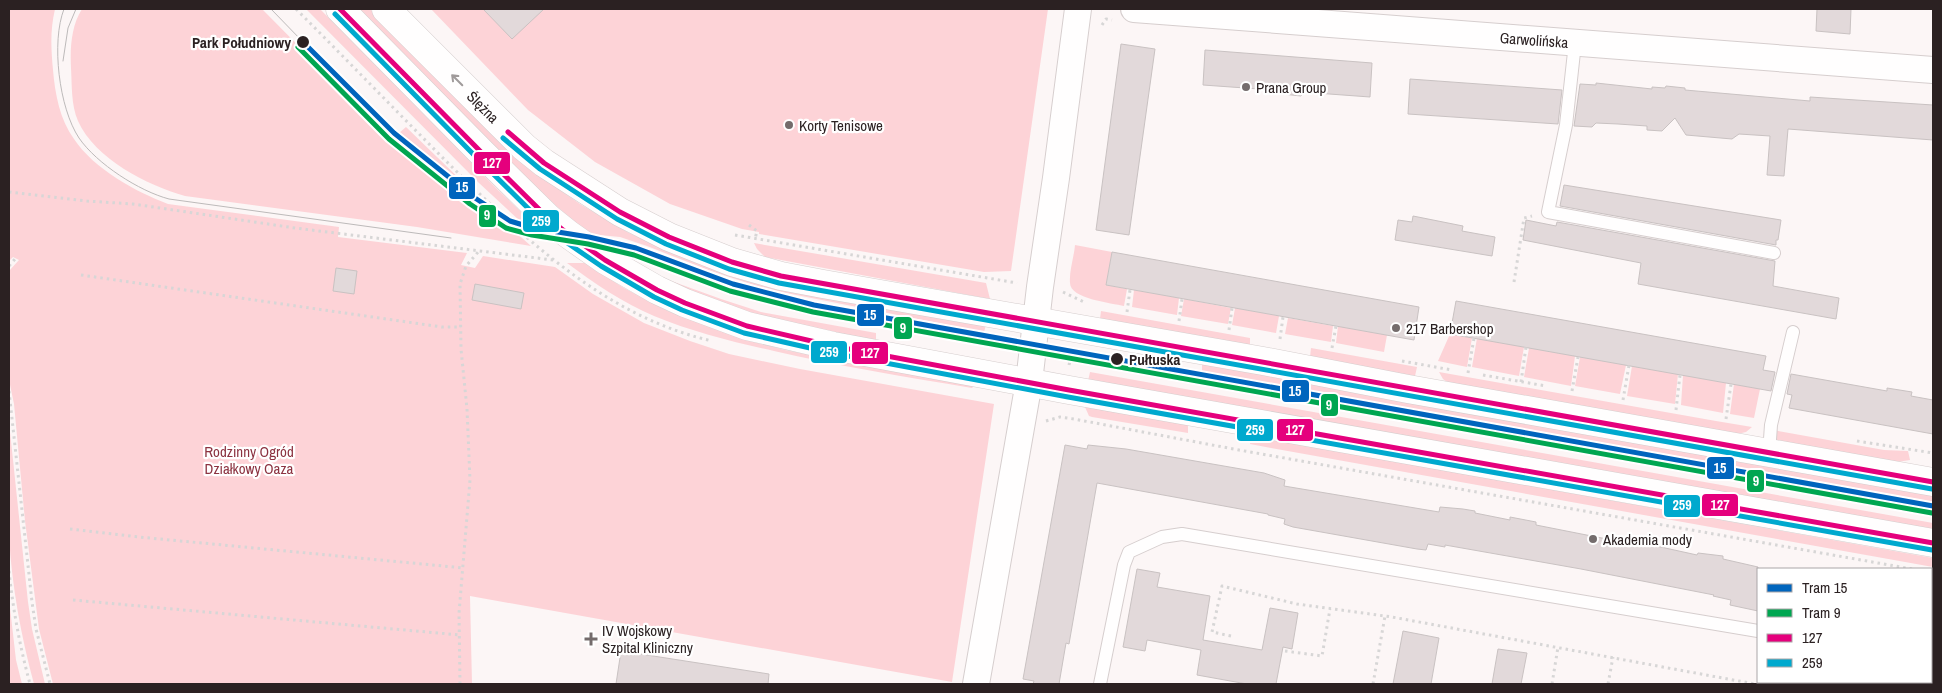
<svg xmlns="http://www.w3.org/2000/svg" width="1942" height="693" font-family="'Archivo Narrow',sans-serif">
  <rect width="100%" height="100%" fill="#fcf6f6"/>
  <!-- green -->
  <path fill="#fdd3d7" d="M9 9H55C50 31 51 48 53 70 55 94 60 120 74 139 94 169 136 192 168 204L339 227 338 237 467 253 461 265 475 268 483 256 555 267 593 294 644 323 690 341 729 354 800 369 994 404 952 682 470 596 472 684H53L39 629 25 521 14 404 9 380V271L19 260 13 257 9 261Z
    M82 9H262L379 127 486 214 504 222 531 246 417 227 185 196C147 185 95 159 78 121 71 105 72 85 71 68 70 49 71 26 82 9Z
    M306 9H320L498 190 534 224 521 222 479 183Z
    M355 9H370L485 127 536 173 580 204 629 233 661 247 986 325 984 332 766 289 711 271 647 246 620 237 589 234 541 193Z
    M431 9H1048L1011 271 984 272 759 234V232L742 229 670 204 595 162 528 110Z
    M406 127 469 188 399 133Z
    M754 243 986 283 990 299 765 257 757 249Z
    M1075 245 1112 252 1106 285 1127 289 1124 306C1112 303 1070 299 1070 283 1069 271 1074 257 1075 245Z
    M567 263H585L624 288 668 311 742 339 785 350 974 386 972 388C906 377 839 366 774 351 733 342 693 332 654 316 623 303 594 283 567 263Z
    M663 278 721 299 761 312 876 333V341L749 313 718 303Z
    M1134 290 1179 298 1177 315 1132 307Z
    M1184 299 1231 308 1228 324 1181 316Z
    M1235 308 1279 316 1276 333 1232 325Z
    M1101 311 1250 338V346L1100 319Z
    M1288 318 1333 326 1331 342 1285 334Z
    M1338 326 1387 335 1384 352 1336 343Z
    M1450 334 1472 338 1467 367 1438 361Z
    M1477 338 1524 347 1519 376 1472 367Z
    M1311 348 1417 367 1415 376 1310 357Z
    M1529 348 1575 356 1571 386 1524 377Z
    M1580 357 1626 365 1620 394 1575 386Z
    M1202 363 1933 494V502L1202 371Z
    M1632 366 1678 374 1675 404 1627 396Z
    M1090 372 1933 523V532L1088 381Z
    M1439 372 1716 421 1752 427 1746 432 1737 434 1447 382 1443 379Z
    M1683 375 1726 383 1723 413 1681 405Z
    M1734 384 1760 389 1754 418 1730 414Z
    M1085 407 1188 424V433L1092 417 1089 416Z
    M9 422 28 602 32 629 45 684H34C21 636 12 587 9 537 6 499 9 460 9 422Z
    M1773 430 1884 450 1908 451 1910 460 1897 462 1779 442 1776 439Z
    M1251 436 1933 558V567L1271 448 1250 444Z
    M9 599 16 660 22 684H9Z"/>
  <!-- building -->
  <path fill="#e2d9da" stroke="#c9c2c2" d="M483 9H544L512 39Z
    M1817 9H1851L1850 34 1816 31Z
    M1121 44 1155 49 1129 235 1096 230Z
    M1205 50 1372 63 1370 97 1302 92 1301 96 1273 93V90L1203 85Z
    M1410 79 1562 90 1558 124 1408 114Z
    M1596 83 1652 89V87L1665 88 1666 86 1685 88V90L1810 101V97L1933 105V140L1788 129 1784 176 1767 175 1770 136 1739 134 1732 139 1686 135 1675 118 1662 131 1647 130V126L1618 124 1596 123 1592 127 1574 126 1580 84 1596 85Z
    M1564 185 1781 220 1778 240H1776V245L1560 206Z
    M1413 216 1463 226 1462 231 1495 237 1492 256 1395 240 1398 220 1412 222Z
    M1526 220 1556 226 1557 222 1775 261 1773 286 1839 298 1836 319 1638 284 1641 263 1523 240Z
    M1112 252 1419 307 1414 340 1106 285Z
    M336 268 357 271 354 294 333 291Z
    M475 284 524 293 521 309 472 300Z
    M1456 301 1766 356 1763 370 1775 372 1771 391 1450 334Z
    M1791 374 1887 391V388L1912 392 1911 396 1933 400V434L1789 408 1792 395 1787 394Z
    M1065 445 1087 449 1088 445 1126 449 1264 473 1285 480 1284 486 1439 512 1440 507 1463 509 1475 511V513L1510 520V517L1536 522V525L1637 545 1638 542 1697 555 1698 553 1723 556V559L1758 567V611L1730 605 1731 600 1713 596 1714 595 1581 569 1445 545V547L1428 544 1426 550 1417 549 1293 527 1284 524 1285 519 1268 515V514L1097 483 1069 644 1066 643 1059 684H1033L1034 681 1023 679Z
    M1137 569 1160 573 1157 587 1210 596 1203 640 1262 650 1270 608 1298 613 1292 649 1283 647 1276 684H1247L1197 675 1201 650 1147 640 1145 651 1123 647Z
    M1403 631 1439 638 1431 684H1393Z
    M1498 649 1527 653 1521 684H1492Z
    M621 651 769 674 768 684H616Z"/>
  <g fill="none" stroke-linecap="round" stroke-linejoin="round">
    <defs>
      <path id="service" d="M1575 43 1566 125 1548 212 1774 253
        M1769 453 1771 425 1793 332
        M1931 660 1933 661
        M1100 684 1124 565 1129 552 1162 537 1182 534 1758 631"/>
      <path id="minor" d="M1134 9 1933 70
        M976 684 1029 382 1040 287 1056 178 1078 9"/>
      <path id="secondary" d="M340 9 482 153 548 218 568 234 605 260 657 290 685 303 747 326 833 346 1069 390 1933 543
        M386 9 524 147 544 163 620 212 669 237 732 262 781 276 823 284 1263 361 1408 389 1933 482"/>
    </defs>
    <!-- service casing -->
    <use href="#service" stroke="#d6cece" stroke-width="14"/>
    <!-- minor casing -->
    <use href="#minor" stroke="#d6cece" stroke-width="28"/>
    <!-- secondary casing -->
    <use href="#secondary" stroke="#d6cece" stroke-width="29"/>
    <!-- path -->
    <path stroke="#d7d6d6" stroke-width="3" stroke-dasharray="2.5 4" stroke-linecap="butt" d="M296 9C347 60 397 112 448 163 524 238 604 316 712 341
      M1102 25 1106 19 1112 20
      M9 192 87 201 133 204 295 228 553 260
      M749 225 757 231 755 239
      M735 235 1017 283
      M9 266 15 259
      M81 275 442 327H461
      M1514 282 1524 218 1532 216
      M1063 292 1086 303
      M1127 312 1130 290
      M1179 321 1182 299
      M1229 330 1232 308
      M1280 339 1283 317
      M1332 348 1336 326
      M1402 361 1452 370
      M1069 365 1072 352
      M1468 373 1474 338
      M1483 375 1546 386
      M1521 382 1526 347
      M9 391 32 602 36 629 50 684
      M1572 391 1578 357
      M1623 400 1629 365
      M1676 410 1680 375
      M1726 419 1731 384
      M1046 421 1060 417 1074 419 1239 450 1912 569
      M1857 441 1933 453
      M70 529 139 537 464 568
      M9 571C13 610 20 647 30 684
      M1931 573H1933
      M73 600 460 635
      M1231 636 1212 632 1222 586 1297 604 1392 617 1755 684
      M1285 651 1322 656 1330 609
      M460 684 459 613 470 480 467 409 461 349 460 284 466 266 479 251
      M1373 684 1385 616
      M1552 684 1558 647
      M1608 684 1613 657"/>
    <!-- service -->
    <use href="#service" stroke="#fffefe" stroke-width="12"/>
    <!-- minor -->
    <use href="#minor" stroke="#fffefe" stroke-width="26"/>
    <!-- secondary -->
    <use href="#secondary" stroke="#fffefe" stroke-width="28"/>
    <!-- tram -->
    <path stroke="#bdbaba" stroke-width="1" d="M64 9C51 42 59 108 79 138 97 164 139 191 169 199L451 238
      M271 9 303 42
      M63 61 68 28 76 9"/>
    <defs>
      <path id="bus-1" d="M340 9 482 153 548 218 568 234 605 260 657 290 685 303 747 326 833 346 1069 390 1933 543
        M508 132 544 163 620 212 669 237 732 262 781 276 1933 482"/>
      <path id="bus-2" d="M335 14 477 158 543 223 563 240 601 266 654 297 682 310 744 333 832 353 1068 397 1932 550
        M503 138 540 169 617 219 666 244 729 269 779 283 1932 489"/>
    </defs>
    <!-- bus-1 casing -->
    <use href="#bus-1" stroke="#fff" stroke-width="9"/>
    <!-- bus-2 casing -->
    <use href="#bus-2" stroke="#fff" stroke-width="9"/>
    <!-- bus-1 -->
    <use href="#bus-1" stroke="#e5007d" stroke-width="5"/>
    <!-- bus-2 -->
    <use href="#bus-2" stroke="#00a9ce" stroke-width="5"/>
    <defs>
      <path id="tram-1" d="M303 42 394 133 475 198 510 221 533 228 589 237 636 248 733 284 814 305 1933 506"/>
      <path id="tram-2" d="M298 47 389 139 470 204 506 228 532 235 588 244 634 255 730 291 813 312 1932 513"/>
    </defs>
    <!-- tram-1 casing -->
    <use href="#tram-1" stroke="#fff" stroke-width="9"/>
    <!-- tram-2 casing -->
    <use href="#tram-2" stroke="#fff" stroke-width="9"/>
    <!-- tram-1 -->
    <use href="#tram-1" stroke="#0065bd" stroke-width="5"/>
    <!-- tram-2 -->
    <use href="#tram-2" stroke="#00a651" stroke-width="5"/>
  </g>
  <!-- one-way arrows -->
  <defs><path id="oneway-shaft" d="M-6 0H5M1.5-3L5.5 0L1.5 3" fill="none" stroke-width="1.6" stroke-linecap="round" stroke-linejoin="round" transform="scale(1.25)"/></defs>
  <use stroke="#a09b9b" href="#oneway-shaft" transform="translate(457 80) rotate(-135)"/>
  <!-- markers -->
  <g fill="#2b2122" stroke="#fff" stroke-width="2">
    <circle cx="303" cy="42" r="7"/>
    <circle cx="1117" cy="359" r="7"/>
  </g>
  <g fill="#746c6c" stroke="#fff" stroke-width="2">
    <circle cx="1246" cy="87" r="5"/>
    <circle cx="789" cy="125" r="5"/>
    <circle cx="1396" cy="328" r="5"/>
    <circle cx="1593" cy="539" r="5"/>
    <path d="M588.5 631.5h5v5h5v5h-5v5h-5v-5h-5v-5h5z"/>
  </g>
  <g text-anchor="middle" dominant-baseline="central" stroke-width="4.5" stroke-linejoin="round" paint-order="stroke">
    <!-- street labels -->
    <g font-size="15" fill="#2b2122" stroke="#fff">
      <text transform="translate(1534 40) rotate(4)">Garwolińska</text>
      <text transform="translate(483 107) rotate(45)">Ślężna</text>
    </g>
    <!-- stop labels -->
    <g font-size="15" font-weight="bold" fill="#2b2122" stroke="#fff" text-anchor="end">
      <text x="291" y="42">Park Południowy</text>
      <text x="1129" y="359" text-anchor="start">Pułtuska</text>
    </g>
    <!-- poi labels -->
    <g font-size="15" fill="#2b2122" stroke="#fff" text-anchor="start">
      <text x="1256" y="87">Prana Group</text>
      <text x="799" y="125">Korty Tenisowe</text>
      <text x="1406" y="328">217 Barbershop</text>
      <text x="1603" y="539">Akademia mody</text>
      <text x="602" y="630">IV Wojskowy<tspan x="602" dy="17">Szpital Kliniczny</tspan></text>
    </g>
    <!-- park labels -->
    <g font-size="15" fill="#8c3341" stroke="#fff">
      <text x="249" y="451">Rodzinny Ogród<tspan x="249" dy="17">Działkowy Oaza</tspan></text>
    </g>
  </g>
  <g stroke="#fff" stroke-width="2">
    <rect x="473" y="151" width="38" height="24" rx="5" fill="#e5007d"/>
    <rect x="448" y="176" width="28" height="24" rx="5" fill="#0065bd"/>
    <rect x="478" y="204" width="19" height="24" rx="5" fill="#00a651"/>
    <rect x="522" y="209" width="38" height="24" rx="5" fill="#00a9ce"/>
    <rect x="856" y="303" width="29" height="24" rx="5" fill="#0065bd"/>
    <rect x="893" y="316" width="20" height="24" rx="5" fill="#00a651"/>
    <rect x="810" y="340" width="38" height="24" rx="5" fill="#00a9ce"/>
    <rect x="851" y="341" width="38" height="24" rx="5" fill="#e5007d"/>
    <rect x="1281" y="379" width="29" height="24" rx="5" fill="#0065bd"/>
    <rect x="1320" y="393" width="19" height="24" rx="5" fill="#00a651"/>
    <rect x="1276" y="418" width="38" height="24" rx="5" fill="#e5007d"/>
    <rect x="1236" y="418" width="38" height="24" rx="5" fill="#00a9ce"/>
    <rect x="1706" y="456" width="29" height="24" rx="5" fill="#0065bd"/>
    <rect x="1746" y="469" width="19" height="24" rx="5" fill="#00a651"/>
    <rect x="1701" y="493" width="38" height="24" rx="5" fill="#e5007d"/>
    <rect x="1663" y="494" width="38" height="24" rx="5" fill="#00a9ce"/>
  </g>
  <g font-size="14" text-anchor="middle" font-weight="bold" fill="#fff">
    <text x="492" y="168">127</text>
    <text x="462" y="192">15</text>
    <text x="487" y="220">9</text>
    <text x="541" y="226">259</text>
    <text x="870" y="320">15</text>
    <text x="903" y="333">9</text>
    <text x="829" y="357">259</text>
    <text x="870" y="358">127</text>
    <text x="1295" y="396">15</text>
    <text x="1329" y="410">9</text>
    <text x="1295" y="435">127</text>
    <text x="1255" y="435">259</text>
    <text x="1720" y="473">15</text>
    <text x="1756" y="486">9</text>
    <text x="1720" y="510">127</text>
    <text x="1682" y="510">259</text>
  </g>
  <!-- border -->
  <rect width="1942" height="693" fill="none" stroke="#2b2122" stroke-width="20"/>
  <!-- legend -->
  <rect x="1757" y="568" width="175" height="115" fill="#ffffff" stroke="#aaa6a7"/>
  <rect x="1767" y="584" width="25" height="8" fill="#0065bd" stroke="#aaa6a7"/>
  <text x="1802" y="593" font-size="15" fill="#2b2122">Tram 15</text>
  <rect x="1767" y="609" width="25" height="8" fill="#00a651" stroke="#aaa6a7"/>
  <text x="1802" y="618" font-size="15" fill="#2b2122">Tram 9</text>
  <rect x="1767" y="634" width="25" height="8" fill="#e5007d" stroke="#aaa6a7"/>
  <text x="1802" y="643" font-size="15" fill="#2b2122">127</text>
  <rect x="1767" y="659" width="25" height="8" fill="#00a9ce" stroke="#aaa6a7"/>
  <text x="1802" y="668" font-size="15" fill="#2b2122">259</text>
</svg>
